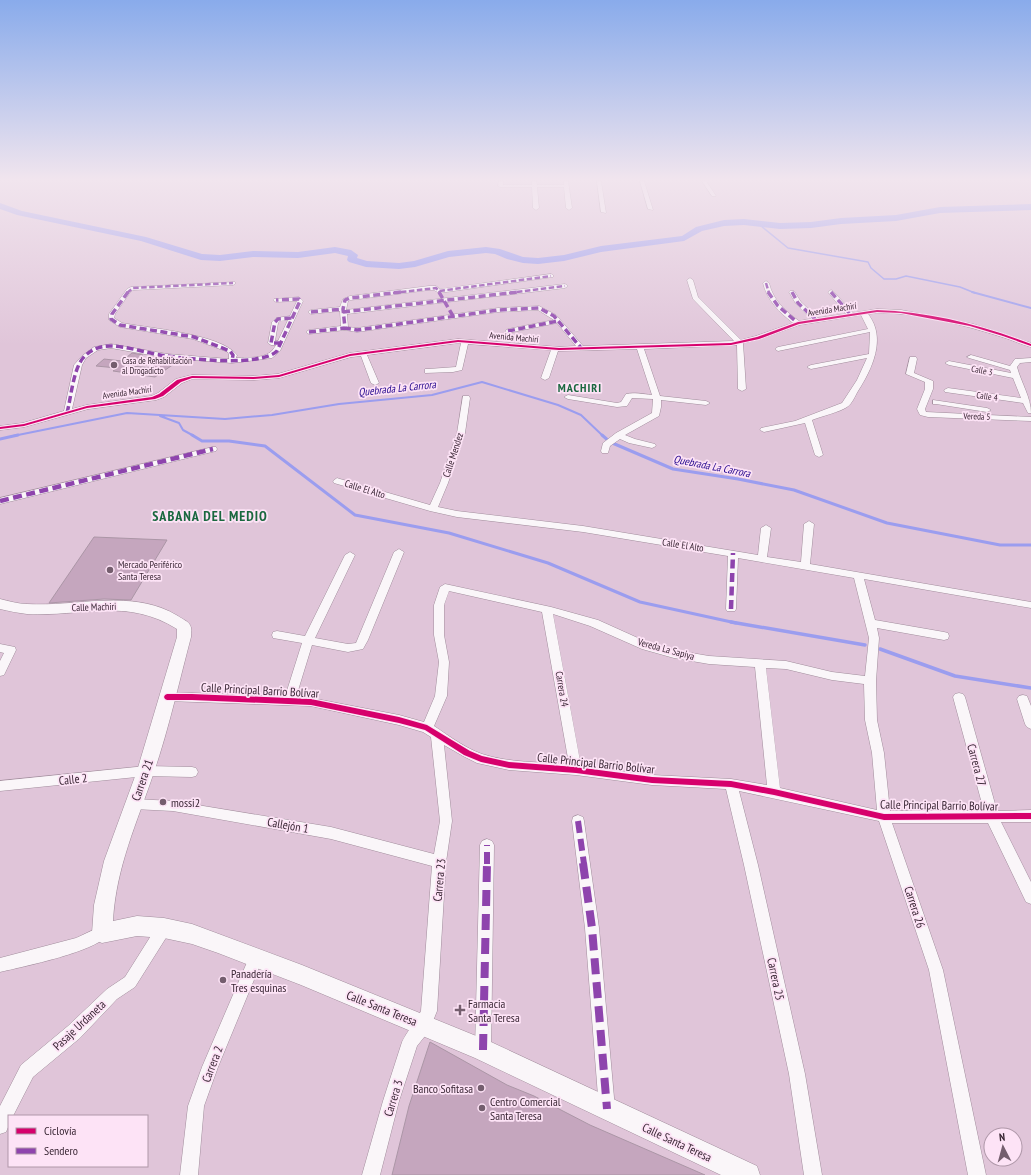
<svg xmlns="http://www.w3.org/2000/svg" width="1031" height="1175" font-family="'PT Sans Narrow',sans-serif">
  <rect width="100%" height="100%" fill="#e0c5d9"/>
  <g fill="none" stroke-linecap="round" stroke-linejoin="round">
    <!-- stream-far3 -->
    <path stroke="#9b9def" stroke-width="1.5" d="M761 226 788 248 868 262 871 268 884 279H896L906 276 960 287 975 293"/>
    <!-- stream-far2 -->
    <path stroke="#9b9def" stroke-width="2" d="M972 292 1031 308
      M160 416 179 423 183 430 194 436
      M13 436 127 413 225 419 272 415 339 404 432 395 482 382 558 405 581 415 603 436"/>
    <!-- stream-far1 -->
    <path stroke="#9b9def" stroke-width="3" d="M192 435 202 441H229L265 446 355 515 449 533 548 563 640 602 736 623
      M602 435 610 442 673 469 738 479 794 490 887 523 1000 545H1031
      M0 439 18 435"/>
    <!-- stream -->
    <path stroke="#9b9def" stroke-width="3.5" d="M731 622 865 645
      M880 649 955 676 1031 688"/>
    <!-- river -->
    <path fill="#9b9def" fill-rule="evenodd" d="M0 203 22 211 146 237 202 254 220 255 253 251 298 252 335 247 351 250 358 255 357 258 367 261 399 263 414 261 448 251 486 247 500 249 523 257 538 258 564 255 601 246 682 236 696 227 724 220 744 219 780 223 811 222 841 218 896 215 940 207 1031 204V210L940 213 896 221 841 224 811 228 780 229 744 225 724 226 702 231 684 241 601 252 564 261 538 264 523 263 507 259 495 254 486 253 449 257 415 267 399 269 366 267 349 262 347 260 348 256 335 253 298 258 253 257 220 261 201 260 141 241 17 215 0 209Z"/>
  </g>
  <!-- building -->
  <path fill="#c5a6be" stroke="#ab96a6" d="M132 353 143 355 131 366 151 368 159 362 174 364 155 377 113 371 117 368 96 366 104 359 122 361Z
    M94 537 167 540 131 600 104 599 49 603Z
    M430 1042 507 1085 534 1096 590 1125 705 1175H392L409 1106Z"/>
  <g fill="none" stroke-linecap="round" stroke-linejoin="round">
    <defs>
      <path id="street" d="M499 181H503V185H532V181H536L537 185H564V181H568L572 208 569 210 566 208 564 187H537L539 208 536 210 533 208 532 187H500L498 186Z
        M597 181H601L606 213 601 212Z
        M640 181H644L653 210 648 209Z
        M702 181H706L716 196H712Z
        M551 274 553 275V277L439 293 434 290H429L351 300 348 301 346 310 565 284 568 286 565 288 347 314 348 327 357 328 498 308 539 306 556 315 583 346 734 341 693 299 687 280 690 278 693 280 698 297 741 340 756 336 793 323C779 312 767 300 763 283L766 281 769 283C773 300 785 311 799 321L811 319 796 304 789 292 790 291H794L801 302 818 318 846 314 828 292 831 290 833 291 853 313 877 309 901 310 973 324 1031 343V347C1020 344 1010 339 999 336 964 325 904 309 868 314 887 338 872 369 858 391 855 396 852 404 847 407 840 412 822 416 812 420L823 455 819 457 815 455 805 423 764 432 760 430 761 428 795 421 842 403 857 380 867 358 811 369 807 367 811 365 869 354 870 332 778 351 775 349 778 347 868 329 861 315 799 325 760 339 743 343 746 389 742 391 738 389 737 345 644 349 660 396 706 401 710 403 706 405 661 400V407L659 416 625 435 635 439 655 444 656 446 652 448 629 443 620 439 610 446 608 453H602L601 451 603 443 616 433 652 413 653 399 632 398 627 406 617 407 568 399 564 397 568 395 617 403 621 402 626 394C635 392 643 394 652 395L637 349 558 351 549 378 545 380 541 378 551 350 468 344 462 370 453 372 425 373V369H428L456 367 461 343H458L367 355 379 383 375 385 371 383 361 356 351 357 279 378 254 380 192 379 182 383 164 397 156 400 88 409 24 427 0 430V426L23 423 64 411 74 365 82 356 94 347 111 344 167 354 229 359V355L228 352 193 339 120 327 109 320V314L127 289 131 287 235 282V284L233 285 134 290 131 291 115 314 114 318 122 323C148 328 221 334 237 355L236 358C250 357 269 360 276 345H271L268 343 272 322 276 318 290 316 297 301 276 302 273 300 274 299 299 297 303 301 280 351 272 358 232 363 167 358 111 348 98 350 86 358 82 365 72 409 87 405 152 396 158 393 176 379 192 375 254 376 278 374 350 353 458 339 559 347 576 346 557 323 508 333 505 331 508 329 554 320 538 310 498 312 357 332 345 330 309 334 306 332 309 330 341 326 340 311 311 314 308 312 311 310 340 307 343 299 350 296 429 286H436L440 289ZM288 320 278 341H275L278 323 280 321Z
        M971 355 1010 366 1015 359 1031 358V362L1020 363 1017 367C1021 382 1031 398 1031 413H1028L1023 403 945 392 944 390 948 388 1021 398 1013 378 949 365 945 363 949 361 1011 373 1010 370 969 358 967 357Z
        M910 357H916L917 359 914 373 933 381V389L925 409 926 412 1031 417V421L928 417 920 415 917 409 925 389V382L906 374Z
        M463 396H469L470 398 465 433 448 483 438 507 457 511 583 526 758 555 761 528 766 525 771 528 767 557 801 562 804 524 809 521 814 524 810 564 1031 602V608L864 579 875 620 944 632 948 633 949 636 948 639 944 640 877 628 879 638 876 681 877 720 884 753 890 811H984L953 697 955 694 959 693 963 694 965 697 997 811 1031 810V822H1001L1031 882V904L1026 902 988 823H892L943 970 986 1175H968L929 970 879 821 739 791 758 865 805 1074 822 1175H804L789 1074 744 865 726 789 652 785 576 775 509 770 477 763 463 756 444 745 452 821 446 862 437 1011 429 1031 417 1046 399 1101 380 1175H362L383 1101 402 1042C407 1031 416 1022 421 1011L432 866 331 839 173 811 134 809 129 808 128 804 129 800 134 799 173 801 331 827 434 854 440 821 431 737 423 732 399 725 311 706 167 701 163 700 161 697 163 694 192 693 285 697 302 643 273 638 272 635 273 632 277 631 305 636 345 555 350 552 355 555 315 638 348 644 356 643 394 552 399 549 404 552 368 640 363 649 348 652 312 645 296 697 311 698 399 715 424 722 435 696 439 662 434 635V605L440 587 445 584 551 607 598 620 649 643 674 650 709 656 786 661 832 672 865 676 869 638 854 578 738 558 736 609 735 611H727L726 609 728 556 583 532 457 517 430 511 334 483 333 481 337 478 340 479 430 505 440 483 457 433ZM449 591 542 612 569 764C541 762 509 763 482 754 465 748 449 736 434 726L447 696 449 662 444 635V605ZM553 614 590 626 642 649 674 658 709 664 755 667 767 785 731 779 652 775 581 766ZM766 668 786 669 832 680 864 684 865 720 872 753 877 810 780 788Z
        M933 400 987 408 991 410 987 412 936 404H933Z
        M213 447H216L217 449 216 451 0 504V498Z
        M0 644 15 647 16 650 4 675 0 676V661L4 653 0 652Z
        M1023 695 1027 696 1031 706V729L1027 727 1025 724 1017 699 1019 696Z
        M146 766 192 767 196 768 198 772 196 776 192 777 146 776 0 791V781Z
        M578 815 583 817 584 821 599 928 615 1109 613 1115 607 1117 601 1115 599 1109 585 928 572 821 573 817Z
        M487 839 492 841 494 845 491 1050 489 1056 483 1058 477 1056 475 1050 480 845 482 841Z
        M164 921 169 923 171 928 169 933 135 987 117 999 80 1038 33 1077 13 1116H9V1125L6 1132 0 1134V1106L21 1065 68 1026 107 989 125 977 159 923Z
        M102 926 107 928 109 933C101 951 21 967 0 972V958L76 938Z
        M256 951 261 953 263 958 218 1067 204 1106 198 1175H180L188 1106 202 1067 251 953Z"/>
      <path id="secondary" d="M0 599C9 601 18 604 27 604 76 607 133 588 178 616 182 619 188 621 190 625 192 628 191 633 191 637 179 682 169 728 154 772 137 823 116 867 113 921L137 916 164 918 192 924 302 965 491 1042 757 1166 760 1175H721L475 1058 301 985 218 953 192 944 164 938 137 936 102 943 95 940 92 933 94 905 104 861 137 771 177 637V629C126 597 82 617 27 614 18 613 9 611 0 609Z"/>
    </defs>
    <!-- street casing -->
    <use href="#street" stroke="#a18d9c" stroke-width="1"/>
    <!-- secondary casing -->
    <use href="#secondary" stroke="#a18d9c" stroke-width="1"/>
    <!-- street -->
    <use href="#street" fill="#faf6f9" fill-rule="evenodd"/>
    <!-- secondary -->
    <use href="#secondary" fill="#faf6f9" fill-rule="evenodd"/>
    <!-- quiet-far4 -->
    <path stroke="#8e44ad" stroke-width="2.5" stroke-dasharray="5.5 2.5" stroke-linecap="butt" d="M766 283 769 293
      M439 291 440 293
      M127 293 133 288 233 283
      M393 293 436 288 439 291 551 276
      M509 293 565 286"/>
    <!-- quiet-far3 -->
    <path stroke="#8e44ad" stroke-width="3.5" stroke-dasharray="7 3.5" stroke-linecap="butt" d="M128 292 112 314 111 319 120 325 194 337 230 351 233 355 232 361
      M401 292 350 298 345 300 343 309 345 328 357 330 498 310 539 308 554 316 582 349
      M439 292 453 316
      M768 292 778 306 798 323
      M792 292 798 303 816 320
      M831 292 851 315
      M311 312 343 309
      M343 312 518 292
      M508 331 558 321
      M309 332 345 328
      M281 343H271L275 322 278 319 293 318
      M67 413C71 398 73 370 83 358 90 350 99 346 110 346 127 346 150 354 167 356 190 359 261 367 277 351L300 301 299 299 276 300"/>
    <!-- quiet-far2 -->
    <path stroke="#8e44ad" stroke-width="4.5" stroke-dasharray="9 4.5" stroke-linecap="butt" d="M0 501 213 449
      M731 609 733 553"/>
    <!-- quiet-far1 -->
    <path stroke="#8e44ad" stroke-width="6" stroke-dasharray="12 6" stroke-linecap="butt" d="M578 821 584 864
      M487 864V845"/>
    <!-- quiet -->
    <path stroke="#8e44ad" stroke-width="8" stroke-dasharray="16 8" stroke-linecap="butt" d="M583 863 592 928 607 1109
      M483 1050 487 863"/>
    <defs>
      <path id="cycleway" d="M877 310C930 312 982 325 1031 344V346L1003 336 970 326 901 313 877 312 799 324 759 339 731 345 559 350 458 342 350 356 279 377 254 379 192 378 181 382 163 396 155 399 87 408 24 426 0 429V427L24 424 87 406 152 397 159 394 177 380 192 376 254 377 279 375 350 354 458 340 559 348 731 343 757 337 798 322Z
        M167 694H192L311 699 399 717 427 725 470 751 482 756 509 762 576 767 652 777 731 781 774 789 884 814 1031 813V819L884 820 774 795 731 787 652 783 576 773 509 768 481 762 464 755 425 730 399 723 311 705 192 700H167L165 699 164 697 165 695Z"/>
    </defs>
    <!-- cycleway casing -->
    <use href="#cycleway" stroke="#fde3f6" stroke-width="2"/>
    <!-- cycleway -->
    <use href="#cycleway" fill="#d6006c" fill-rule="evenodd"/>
  </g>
  <!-- sky -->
  <linearGradient id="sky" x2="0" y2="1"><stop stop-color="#89abeb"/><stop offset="0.52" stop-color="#f1e5ee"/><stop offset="1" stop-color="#f1e5ee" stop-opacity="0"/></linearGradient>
  <rect width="1031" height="345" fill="url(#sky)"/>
  <!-- markers -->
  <g fill="#745e6e" stroke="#fde3f6" stroke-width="1.5">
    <circle cx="114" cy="365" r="4"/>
    <circle cx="110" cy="570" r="4"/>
    <circle cx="163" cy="802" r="4"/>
    <circle cx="223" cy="980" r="4"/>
    <path d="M458 1004h4v4h4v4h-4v4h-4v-4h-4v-4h4z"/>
    <circle cx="481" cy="1088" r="4"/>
    <circle cx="482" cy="1108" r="4"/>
  </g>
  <g text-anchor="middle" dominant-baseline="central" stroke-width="3.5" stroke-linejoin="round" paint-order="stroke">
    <!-- far-street labels -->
    <g font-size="9" fill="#3a2735" stroke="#fde3f6">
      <text transform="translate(832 309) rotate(-9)">Avenida Machirí</text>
      <text transform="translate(514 337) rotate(5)">Avenida Machirí</text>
      <text transform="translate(982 370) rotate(11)">Calle 3</text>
      <text transform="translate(127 392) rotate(-8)">Avenida Machirí</text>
      <text transform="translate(987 396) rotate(8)">Calle 4</text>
      <text transform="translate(977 416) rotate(2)">Vereda 5</text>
    </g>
    <!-- far-poi labels -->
    <g font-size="9" fill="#3a2735" stroke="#fde3f6" text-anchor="start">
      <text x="122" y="360">Casa de Rehabilitación<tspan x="122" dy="10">al Drogadicto</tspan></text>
    </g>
    <!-- street labels -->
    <g font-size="10" fill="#3a2735" stroke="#fde3f6">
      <text transform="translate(453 455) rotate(-72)">Calle Mendez</text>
      <text transform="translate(365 489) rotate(17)">Calle El Alto</text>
      <text transform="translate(683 545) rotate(9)">Calle El Alto</text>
      <text transform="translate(94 607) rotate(-2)">Calle Machiri</text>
      <text transform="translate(666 649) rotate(15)">Vereda La Sapiya</text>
      <text transform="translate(562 689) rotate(80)">Carrera 24</text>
    </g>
    <!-- poi labels -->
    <g font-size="10" fill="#3a2735" stroke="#fde3f6" text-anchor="start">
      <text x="118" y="564">Mercado Periférico<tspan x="118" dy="12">Santa Teresa</tspan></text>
    </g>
    <!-- water labels -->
    <g font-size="11" font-style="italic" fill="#23068d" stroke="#fde3f6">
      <text transform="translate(397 388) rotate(-6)">Quebrada La Carrora</text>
      <text transform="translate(712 466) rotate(11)">Quebrada La Carrora</text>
    </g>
    <!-- far-district labels -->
    <g font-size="12" font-weight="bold" letter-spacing="1" fill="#1a683f" stroke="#fde3f6">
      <text x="580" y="387">MACHIRI</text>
    </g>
    <!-- near-street labels -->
    <g font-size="12" fill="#3a2735" stroke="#fde3f6">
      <text transform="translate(260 690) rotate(3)">Calle Principal Barrio Bolívar</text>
      <text transform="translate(596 763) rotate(6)">Calle Principal Barrio Bolívar</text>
      <text transform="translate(977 765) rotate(75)">Carrera 27</text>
      <text transform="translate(73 779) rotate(-6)">Calle 2</text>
      <text transform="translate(142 780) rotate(-71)">Carrera 21</text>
      <text transform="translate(939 805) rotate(1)">Calle Principal Barrio Bolívar</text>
      <text transform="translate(288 825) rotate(10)">Callejón 1</text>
      <text transform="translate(439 880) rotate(-85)">Carrera 23</text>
      <text transform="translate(915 907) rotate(72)">Carrera 26</text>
      <text transform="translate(776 979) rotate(78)">Carrera 25</text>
      <text transform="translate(382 1008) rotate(22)">Calle Santa Teresa</text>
      <text transform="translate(79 1025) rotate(-43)">Pasaje Urdaneta</text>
      <text transform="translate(212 1064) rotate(-69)">Carrera 2</text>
      <text transform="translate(393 1098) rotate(-73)">Carrera 3</text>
      <text transform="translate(677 1142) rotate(25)">Calle Santa Teresa</text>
    </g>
    <!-- near-poi labels -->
    <g font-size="12" fill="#3a2735" stroke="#fde3f6" text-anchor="start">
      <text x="171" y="802">mossi2</text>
      <text x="231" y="973">Panadería<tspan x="231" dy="14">Tres esquinas</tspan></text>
      <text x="468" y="1003">Farmacia<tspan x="468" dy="14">Santa Teresa</tspan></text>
      <text x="473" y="1088" text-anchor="end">Banco Sofitasa</text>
      <text x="490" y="1101">Centro Comercial<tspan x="490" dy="14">Santa Teresa</tspan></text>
    </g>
    <!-- district labels -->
    <g font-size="14" font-weight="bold" letter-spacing="1" fill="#1a683f" stroke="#fde3f6">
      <text x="210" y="516">SABANA DEL MEDIO</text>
    </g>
  </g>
  <!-- legend -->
  <rect x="8" y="1115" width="140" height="52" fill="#fde3f6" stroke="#af98a9"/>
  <rect x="16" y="1128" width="20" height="6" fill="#d6006c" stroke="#af98a9"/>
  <text x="44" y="1135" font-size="12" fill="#3a2735">Ciclovía</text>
  <rect x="16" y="1148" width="20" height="6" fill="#8e44ad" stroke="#af98a9"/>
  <text x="44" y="1155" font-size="12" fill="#3a2735">Sendero</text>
  <!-- north arrow -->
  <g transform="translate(1003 1147) rotate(354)"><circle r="19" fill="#fde3f6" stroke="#af98a9"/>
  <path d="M0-3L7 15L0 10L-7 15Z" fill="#745e6e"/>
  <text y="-6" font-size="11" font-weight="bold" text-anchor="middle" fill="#3a2735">N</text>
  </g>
</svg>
